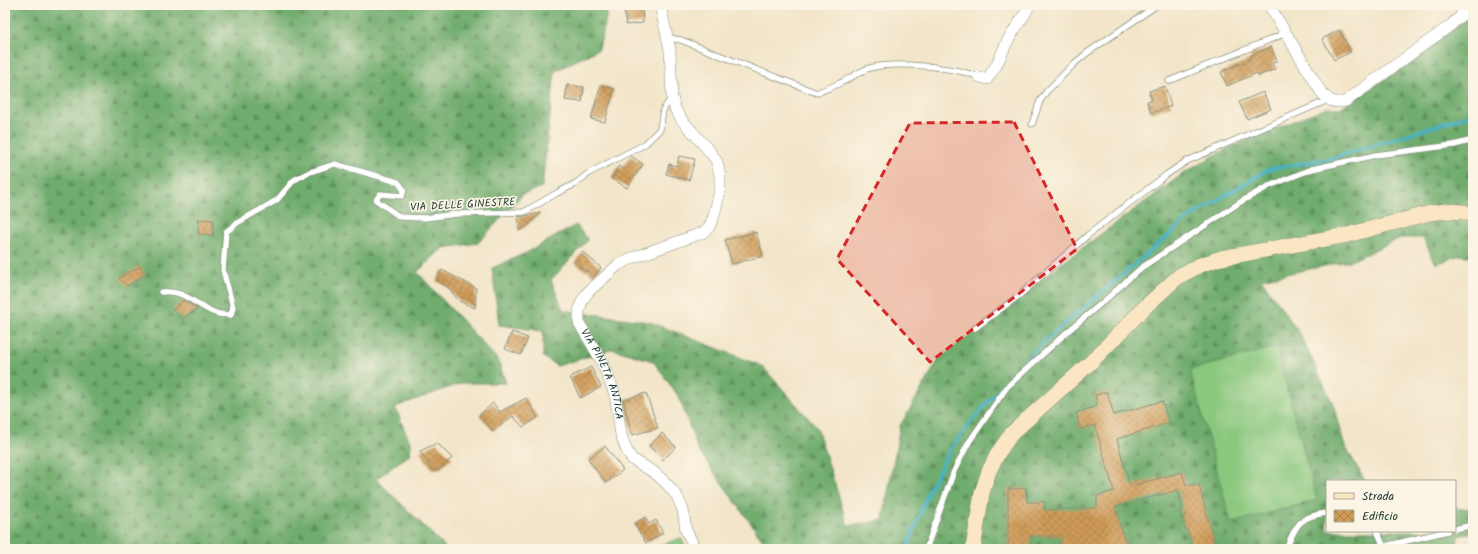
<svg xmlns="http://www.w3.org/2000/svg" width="1478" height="554" font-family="Kalam,sans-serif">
  <defs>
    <pattern id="grass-tufts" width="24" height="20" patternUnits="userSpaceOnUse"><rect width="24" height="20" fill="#8ac87e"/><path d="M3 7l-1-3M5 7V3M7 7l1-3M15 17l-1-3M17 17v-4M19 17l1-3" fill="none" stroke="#70a468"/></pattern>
    <pattern id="forest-firs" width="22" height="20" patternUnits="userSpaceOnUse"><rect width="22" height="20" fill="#6fac6d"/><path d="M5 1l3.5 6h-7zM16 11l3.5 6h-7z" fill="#5b8d5a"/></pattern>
    <pattern id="building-cross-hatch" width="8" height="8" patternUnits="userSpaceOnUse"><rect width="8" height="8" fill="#d09b57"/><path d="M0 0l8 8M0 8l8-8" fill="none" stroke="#a88049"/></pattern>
  </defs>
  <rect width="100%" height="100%" fill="#fcf5e5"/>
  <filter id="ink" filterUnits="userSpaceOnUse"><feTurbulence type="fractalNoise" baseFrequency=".025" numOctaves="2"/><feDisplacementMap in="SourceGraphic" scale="8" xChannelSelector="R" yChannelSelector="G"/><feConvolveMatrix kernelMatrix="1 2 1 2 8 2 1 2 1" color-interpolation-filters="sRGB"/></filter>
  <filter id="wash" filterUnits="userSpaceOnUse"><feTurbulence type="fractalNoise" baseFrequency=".012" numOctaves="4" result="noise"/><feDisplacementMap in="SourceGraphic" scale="16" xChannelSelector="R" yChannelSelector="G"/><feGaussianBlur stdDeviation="0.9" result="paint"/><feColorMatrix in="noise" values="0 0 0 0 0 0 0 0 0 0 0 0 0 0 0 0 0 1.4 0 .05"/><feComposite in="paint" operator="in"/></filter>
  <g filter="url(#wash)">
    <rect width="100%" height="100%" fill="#f2e5c9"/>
    <!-- grass -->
    <path fill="url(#grass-tufts)" stroke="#548259" d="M681 538 687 549H650Z"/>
    <!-- forest -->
    <path fill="url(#forest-firs)" stroke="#477450" d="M5 5H609L599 49 555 71 542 187 523 194 478 243 443 248 417 272 498 360 506 383H462L395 407 411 445 410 454 376 479 447 549H5Z
      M1471 5H1473V257L1460 255 1436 264 1423 238H1400L1353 260 1261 279 1300 334 1333 404 1344 444 1365 481H1327V531H1455V505L1457 509 1473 508V533L1458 536 1457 549H767L765 543 698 450 679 397 653 361 613 349 557 366 543 357V331L499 325 492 268 526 253 576 225 588 240 551 280 563 310 650 322 762 366 817 428 848 526 883 520 900 426 939 359 1082 248 1184 173 1222 151 1327 107 1340 108 1397 72 1468 17Z"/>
    <!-- pitch -->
    <path fill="#8ac87e" stroke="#548259" d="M1276 347 1317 500 1231 523 1190 370Z"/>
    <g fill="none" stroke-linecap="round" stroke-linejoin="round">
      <!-- stream -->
      <path stroke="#47b2c5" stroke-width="3.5" d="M907 549 929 490 951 448 981 410 1038 347 1190 217 1269 169 1333 158 1473 114"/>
    </g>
    <g id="blocks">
      <!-- building -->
      <path fill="url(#building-cross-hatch)" d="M638 5H642L643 23 626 25 624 7Z
        M1339 30 1351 52 1334 60 1322 39Z
        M1271 47 1277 61 1272 63 1275 69 1258 76 1257 73 1227 86 1221 72 1251 59 1250 56Z
        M567 85 584 87 582 102 565 100Z
        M601 85 614 89 605 122 591 119Z
        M1165 86 1171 106 1151 113 1147 101 1152 100 1149 91Z
        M1263 92 1271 109 1247 119 1239 102Z
        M631 156 643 164 627 188 611 178 619 166 622 169Z
        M679 156 695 159 689 180 666 174 669 164 677 166Z
        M541 213 525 227 519 231 518 217Z
        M199 219 213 220V235L198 234Z
        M756 232 763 256 732 264 725 240Z
        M583 252 601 268 594 276 587 270 586 272 574 262Z
        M140 266 145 275 127 286 119 278Z
        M442 270 476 288 475 308 459 301 448 287 436 281Z
        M183 300 198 309 182 319 173 310Z
        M512 332 528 338 521 355 505 349Z
        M591 367 601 387 580 398 570 377Z
        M1107 392 1114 415 1162 401 1169 423 1117 439 1130 486 1182 472 1186 485H1199L1216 549H1193L1187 529H1185L1180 510 1183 509 1178 490 1115 507 1127 549H1061V536H1031L1030 549H1008V489L1026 488 1027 502H1045L1044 510 1097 508V496L1114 491 1095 425 1080 429 1076 413 1097 406 1095 395Z
        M646 393 658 428 632 435 623 400Z
        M526 398 538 418 523 427 513 416 493 431 479 415 493 403 500 412Z
        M662 433 676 447 663 460 649 446Z
        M437 443 452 458 439 470H432L420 451Z
        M605 446 623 470 606 483 588 459Z
        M645 517 649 524 656 520 663 533 646 543 634 524Z"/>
    </g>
  </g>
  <g filter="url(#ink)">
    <use href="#blocks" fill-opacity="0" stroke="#88917e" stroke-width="1"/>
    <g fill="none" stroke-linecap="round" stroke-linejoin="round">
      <defs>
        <path id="lane" d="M668 38 681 40 752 68 817 93C825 89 833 87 840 83 850 79 859 71 870 68 896 61 954 67 979 77
          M1169 81 1286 33
          M1032 124 1040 101 1047 91 1075 63 1087 53 1157 5
          M161 292C188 289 196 308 219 314 223 315 227 314 231 315L233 307 223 270 226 232 237 223 277 200 294 180 310 172 335 164 398 182 404 190 402 196 380 194 376 200 400 217 425 218 456 214 524 212 557 193 575 184 589 173 645 144 660 129 663 110 672 97
          M975 328 1021 294 1088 235 1166 175 1187 161 1328 100
          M1455 529 1473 525
          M1377 531 1385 549
          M1385 546 1448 531
          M926 549 954 471 969 442 1007 387 1067 332 1104 301 1141 268 1242 201 1269 186 1312 169 1376 155 1454 145 1473 140
          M1286 549C1296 525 1299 516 1327 513"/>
        <g id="street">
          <path id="s1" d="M660 5 670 50 672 97 675 109 682 120 711 153 717 162 720 176V190L714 216 709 227 702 233 632 258 618 265 588 292 582 301 579 311V323L601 360 613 389 616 400 621 435 626 449 632 459 655 473 667 484 677 496 683 510 686 530 695 549"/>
          <path d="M1269 5 1321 92C1329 101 1334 104 1346 101L1451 25 1461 16 1465 5"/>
          <path d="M979 77 987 79 996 66 1007 42 1026 12 1029 5"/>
        </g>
        <path id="secondary" d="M973 549 982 493 989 471 998 453 1012 433 1091 362 1146 306 1179 276 1200 265 1221 258 1347 235 1430 213 1447 211 1464 212 1473 215"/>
      </defs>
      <!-- lane casing -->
      <use href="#lane" stroke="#88917e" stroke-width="7"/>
      <!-- street casing -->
      <use href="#street" stroke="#88917e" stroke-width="12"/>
      <!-- secondary casing -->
      <use href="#secondary" stroke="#88917e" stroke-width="16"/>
      <!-- lane -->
      <use href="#lane" stroke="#fff" stroke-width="5.5"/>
      <!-- street -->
      <use href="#street" stroke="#fff" stroke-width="11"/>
      <!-- secondary -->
      <use href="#secondary" stroke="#fbe6c4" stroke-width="15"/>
    </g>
  </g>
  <!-- marked area -->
  <path fill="#d62828" fill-opacity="0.2" stroke="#d62828" stroke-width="3" stroke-dasharray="8 5" stroke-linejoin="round" d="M1014 122 1077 249 930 362 837 259 910 123Z"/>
  <g text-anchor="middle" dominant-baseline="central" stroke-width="3.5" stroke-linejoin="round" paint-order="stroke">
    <!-- street labels -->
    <g font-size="11" fill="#1f3d34" stroke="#fcf5e5">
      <text transform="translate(463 205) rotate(-3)">VIA DELLE GINESTRE</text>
      <text stroke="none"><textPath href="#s1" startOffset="470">VIA PINETA ANTICA</textPath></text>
    </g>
  </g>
  <!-- margin -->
  <rect width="1478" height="554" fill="none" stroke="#fcf5e5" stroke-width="20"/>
  <!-- legend -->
  <rect x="1326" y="480" width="130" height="52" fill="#fcf5e5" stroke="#a4ab9e"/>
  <rect x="1334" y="493" width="20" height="6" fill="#fbe6c4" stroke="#a4ab9e"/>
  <text x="1362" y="500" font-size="12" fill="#1f3d34">Strada</text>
  <rect x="1334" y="510" width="20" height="12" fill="url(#building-cross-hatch)" stroke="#a4ab9e"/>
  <text x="1362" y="520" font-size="12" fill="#1f3d34">Edificio</text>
</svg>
